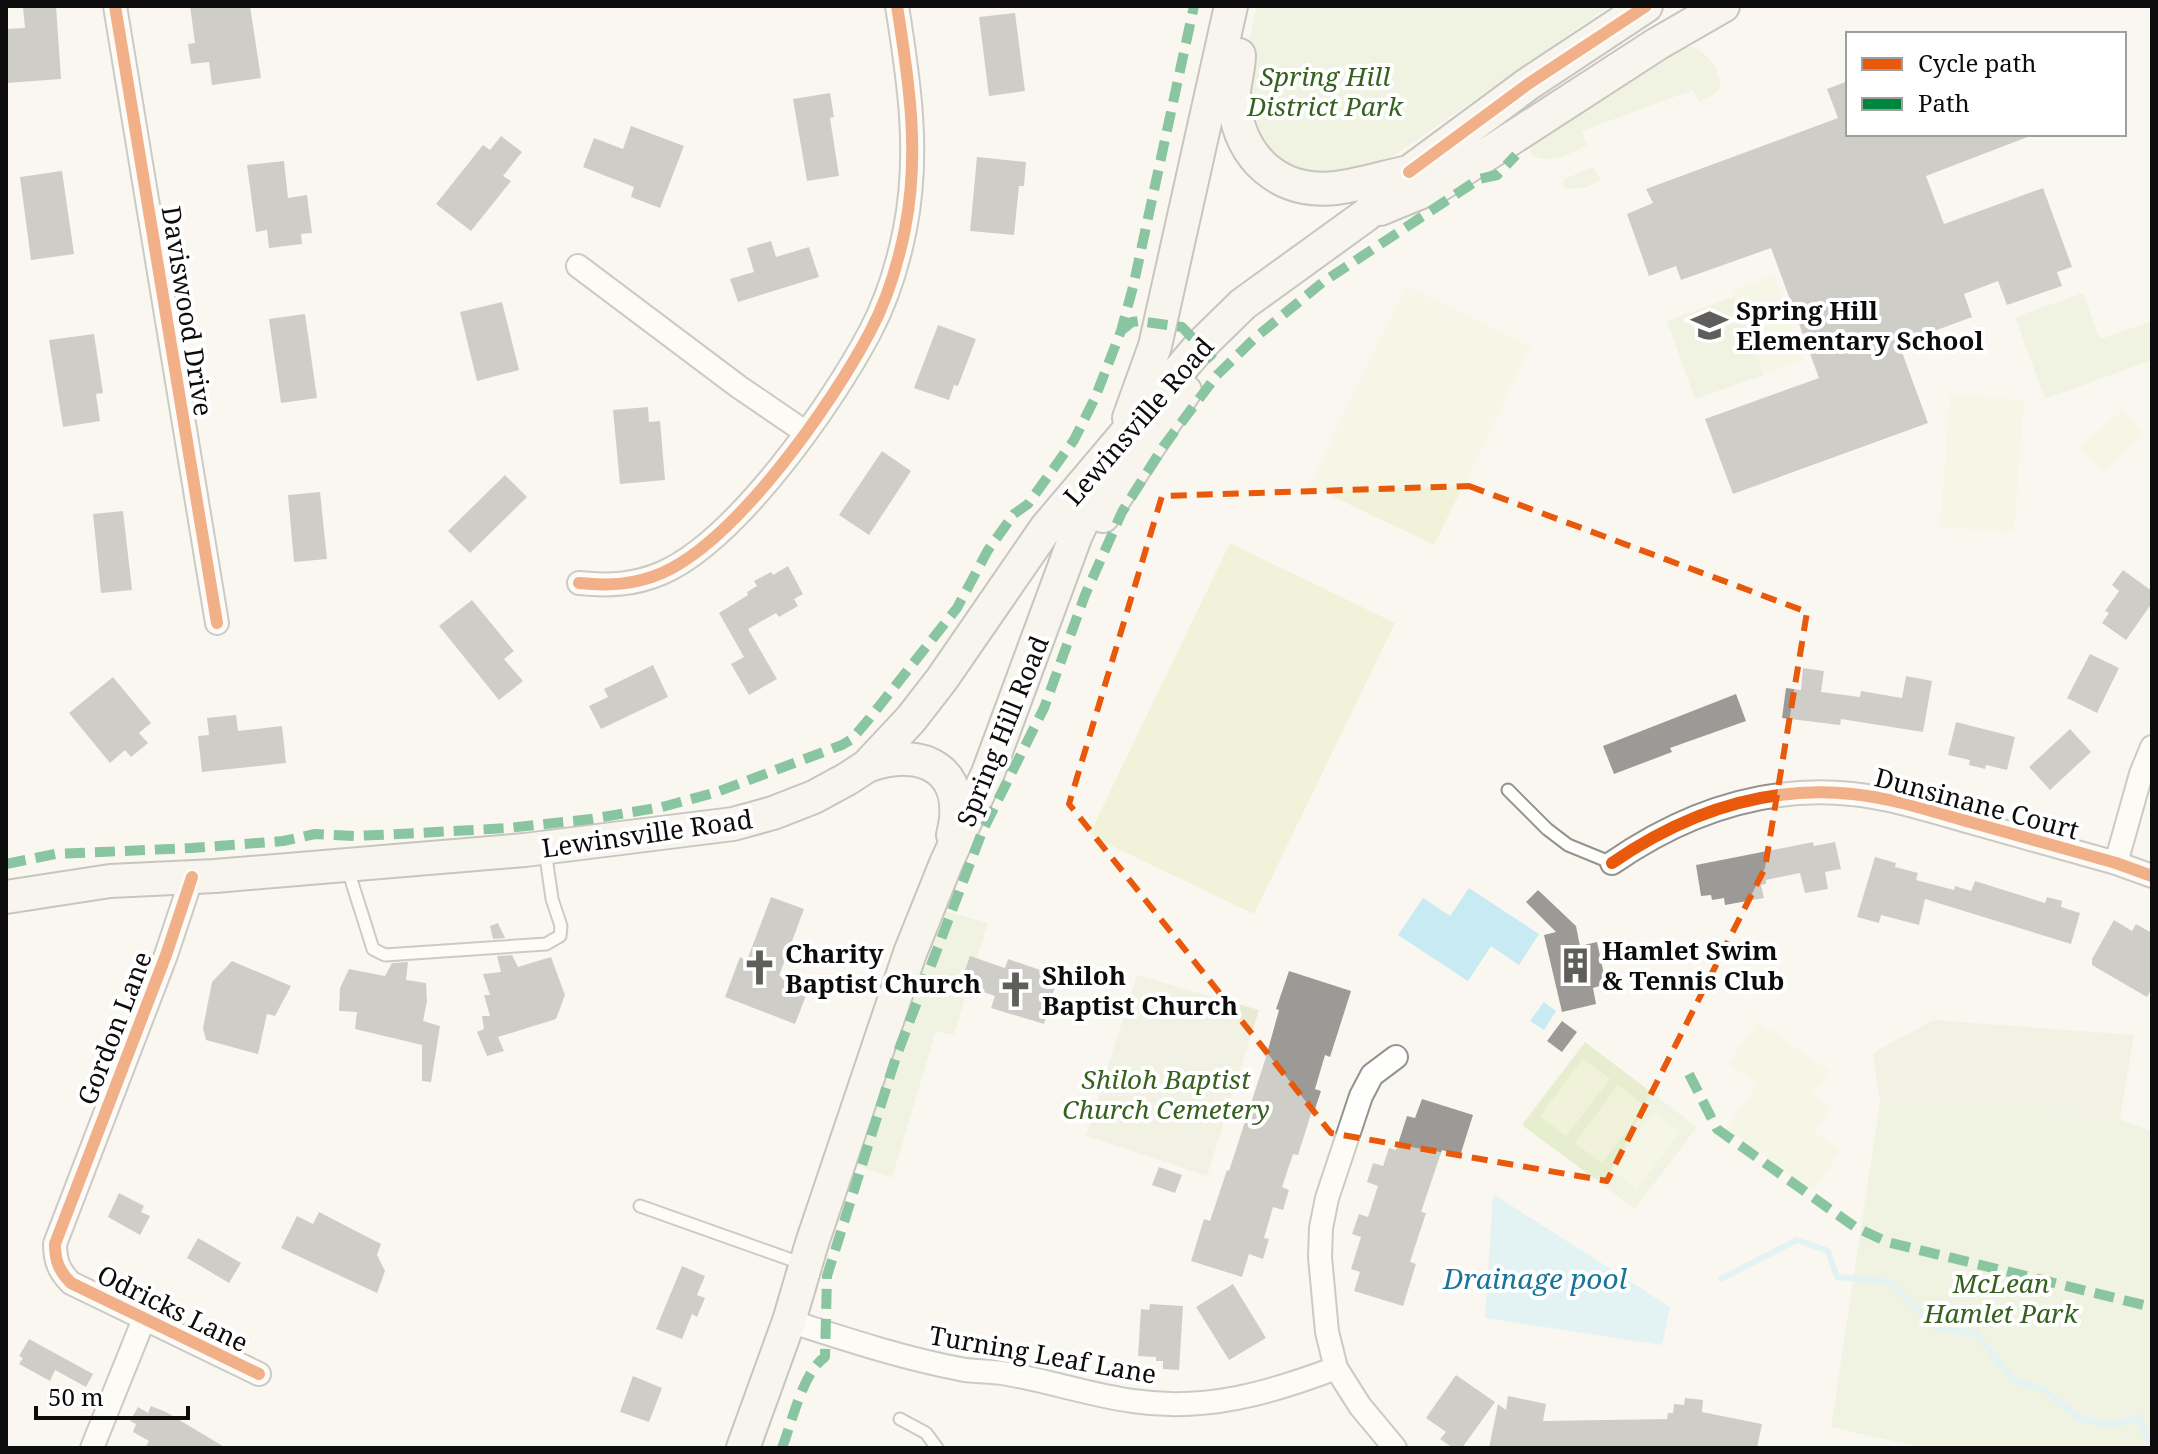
<svg xmlns="http://www.w3.org/2000/svg" width="2158" height="1454" font-family="'Noto Serif',serif">
  <rect width="100%" height="100%" fill="#faf7f0"/>
  <!-- green -->
  <path fill="#e7eed0" d="M1257 6H1610L1395 155 1358 171 1317 181 1262 152 1240 82Z
    M1694 47C1711 57 1718 67 1721 87L1711 96 1699 102 1693 90 1582 131 1587 146C1568 153 1548 167 1530 154L1531 142 1669 48Z
    M1594 167 1601 180 1586 188 1566 189 1562 185 1564 179Z
    M2083 293 2100 339 2152 321V360L2045 399 2015 317Z
    M1736 296 1764 375 1695 399 1667 321Z
    M939 909 988 923 954 1035 936 1031 892 1178 858 1166Z
    M1585 1042 1697 1127 1635 1209 1522 1125Z
    M1880 1102 2120 1119 2152 1131V1448H1923L1831 1427Z"/>
  <!-- cemetery -->
  <path fill="#e8ead4" d="M1137 975 1259 1010 1207 1176 1086 1136Z
    M1933 1020 2134 1035 2120 1119 1880 1102 1873 1053Z"/>
  <!-- pitch -->
  <path fill="#f0f3da" d="M1773 275 1804 360 1764 375 1732 290Z
    M1406 286 1531 347 1434 545 1309 485Z
    M1950 394 2024 400 2014 532 1940 527Z
    M2122 410 2145 435 2103 472 2080 447Z
    M1230 543 1395 623 1254 914 1089 835Z
    M1758 1021 1829 1071 1813 1094 1831 1108 1815 1132 1841 1151 1813 1190 1726 1129 1757 1084 1728 1063Z
    M1583 1059 1610 1079 1566 1136 1540 1116Z
    M1618 1085 1645 1106 1602 1163 1575 1143Z
    M1654 1112 1680 1132 1637 1189 1611 1169Z"/>
  <!-- water -->
  <path fill="#c7eaf3" d="M1469 888 1539 934 1519 965 1491 946 1468 981 1398 935 1423 898 1450 916Z
    M1544 1002 1556 1011 1544 1030 1530 1021Z
    M1493 1194 1670 1307 1662 1345 1485 1318Z"/>
  <g fill="none" stroke-linecap="round" stroke-linejoin="round">
    <!-- stream -->
    <path stroke="#c7eaf3" stroke-width="6" d="M1721 1279 1797 1240 1828 1251 1837 1277 1889 1282 1936 1328 1976 1333 2012 1379 2044 1390 2081 1419 2112 1425 2140 1417 2148 1442H2152"/>
  </g>
  <!-- building -->
  <path fill="#9c9a96" d="M56 6 61 79 6 83V29L25 28 23 8Z
    M190 6H250L261 78 212 85 209 62 191 64 188 44 195 43Z
    M1015 13 1025 91 989 96 979 17Z
    M1848 81V134H2035L1926 176 1944 224 2043 188 2072 267 2057 272 2062 286 2007 305 1998 281 1964 294 1972 317 1899 344 1928 423 1733 494 1705 419 1819 378 1771 248 1681 280 1676 266 1649 276 1627 214 1653 203 1646 189 1838 118 1827 89Z
    M830 93 834 117 830 118 839 176 807 181 793 99Z
    M631 126 684 146 660 208 631 197 634 187 583 167 594 138 623 149Z
    M501 136 522 152 503 176 511 181 471 231 436 204 483 145 490 150Z
    M977 157 1026 162 1024 186H1019L1014 235 970 231Z
    M284 161 288 198 307 195 312 233 301 234 302 244 269 248 267 230 256 232 247 165Z
    M62 171 74 254 31 260 20 177Z
    M771 241 776 257 809 247 819 277 738 302 730 279 754 272 747 248Z
    M502 302 519 370 477 381 460 312Z
    M305 314 317 398 281 403 269 319Z
    M938 325 976 339 958 386 954 385 949 400 914 388Z
    M94 334 103 393 96 394 100 421 63 427 49 340Z
    M648 407 649 422 660 421 665 480 620 484 613 410Z
    M882 451 911 471 869 535 839 515Z
    M505 475 527 497 470 553 448 531Z
    M320 492 327 559 294 562 288 495Z
    M123 511 132 590 101 593 93 514Z
    M788 566 803 594 794 599 798 606 779 617 776 613 748 629 777 679 749 695 731 664 744 657 719 613 748 595 747 592 757 586 754 581 771 572 773 575Z
    M2123 570 2152 591V603L2126 640 2102 623 2109 613 2105 611 2119 591 2112 585Z
    M472 600 514 651 504 659 523 681 499 700 439 626Z
    M2090 654 2119 668 2097 713 2067 698Z
    M653 665 668 697 601 729 589 706 608 697 604 689Z
    M1803 668 1824 671 1821 692 1860 697 1861 691 1902 698 1906 676 1932 681 1923 732 1841 719 1840 725 1782 718 1786 688 1801 690Z
    M113 677 151 723 139 733 148 743 131 757 125 750 110 763 69 713Z
    M1736 694 1746 721 1670 748 1672 752 1614 774 1603 746Z
    M236 715 238 731 282 726 286 763 202 772 198 736 209 735 207 718Z
    M1956 722 2015 737 2007 770 1986 765 1985 769 1969 765 1970 760 1948 755Z
    M2070 729 2091 752 2050 790 2029 767Z
    M1813 842 1814 846 1835 842 1841 869 1825 872 1828 889 1805 893 1800 873 1766 880V884L1761 885 1764 898 1725 905 1724 898 1712 900 1711 895 1701 896 1696 865Z
    M1875 857 1896 863 1895 867 1918 873 1916 880 1954 890 1955 886 1971 891 1975 881 2045 903 2047 897 2062 901 2061 907 2080 913 2071 944 1925 899 1919 925 1881 915 1879 923 1857 917Z
    M1538 890 1576 926 1580 946 1597 942 1606 984 1593 988 1596 1004 1562 1012 1544 935 1556 932 1526 902Z
    M771 897 804 909 779 976 809 988 795 1024 725 997 740 957 747 960Z
    M2114 920 2132 931 2136 924 2152 933V988L2147 997 2092 965V959Z
    M498 923 505 938 493 939 490 926Z
    M512 955 518 967 551 957 565 995 556 1019 498 1037 504 1051 487 1056 477 1032 484 1029 482 1016H490L484 995H490L483 974 501 972 497 956Z
    M970 956 1005 968 1008 959 1058 976 1044 1024 991 1008 995 996 960 984Z
    M232 961 291 986 275 1016 267 1014 258 1054 206 1040 203 1028 212 982Z
    M408 962 406 980 426 983 427 1001 423 1021 440 1026 431 1082 422 1081V1045L355 1029 357 1012 339 1011 340 988 349 969 385 976 392 963Z
    M1289 971 1351 991 1330 1057 1325 1055 1315 1089 1321 1091 1313 1115 1311 1114 1298 1155 1293 1154 1282 1187 1289 1190 1283 1210 1273 1207 1264 1238 1269 1239 1263 1259 1249 1254 1242 1277 1191 1261 1204 1219 1210 1221 1227 1170 1229 1171 1266 1057 1279 1010 1276 1009Z
    M1562 1021 1577 1032 1562 1052 1547 1041Z
    M1422 1099 1473 1115 1460 1156 1442 1150 1421 1212 1426 1213 1410 1262 1416 1264 1403 1306 1354 1291 1360 1272 1351 1269 1361 1237 1352 1234 1359 1214 1368 1217 1378 1186 1367 1182 1373 1163 1383 1166 1389 1148 1396 1150 1407 1116 1415 1118Z
    M1159 1167 1182 1175 1175 1193 1152 1185Z
    M119 1193 144 1206 141 1212 150 1216 140 1235 108 1217Z
    M319 1212 381 1244 377 1255 385 1271 377 1293 281 1248 297 1216 313 1224Z
    M198 1238 241 1263 229 1283 187 1258Z
    M682 1266 705 1276 697 1295 705 1298 697 1317 692 1314 682 1339 656 1329Z
    M1233 1284 1266 1338 1229 1360 1196 1307Z
    M1150 1304 1183 1306 1179 1370 1163 1369V1361H1156V1357L1138 1356 1141 1309 1149 1310Z
    M29 1339 93 1374 86 1387 55 1370 50 1381 19 1364 23 1358 19 1356Z
    M1456 1375 1495 1402 1462 1448H1453L1440 1439 1446 1432 1426 1418Z
    M633 1376 662 1388 649 1422 620 1412Z
    M1508 1396 1546 1404 1543 1421 1667 1419 1668 1413H1673L1674 1404 1684 1405 1685 1398 1703 1400 1702 1412 1762 1424 1757 1448H1489L1498 1404 1506 1410Z
    M151 1406 166 1412 226 1448H145L149 1441 133 1432 136 1424 130 1421 138 1407 148 1413Z"/>
  <g fill="none" stroke-linecap="round" stroke-linejoin="round">
    <defs>
      <path id="lane" d="M1508 790 1547 829 1568 845 1612 863
        M348 870 373 949 385 955 546 944 560 936 561 926 552 899 545 850
        M640 1206 803 1264
        M900 1419 926 1433 937 1448"/>
      <path id="street" d="M115 6 217 623
        M578 266 739 387 805 432
        M579 583C609 586 634 585 662 573 737 540 832 404 870 332 887 300 898 264 905 229 920 153 909 81 897 6
        M1612 863C1683 814 1764 785 1852 794 1892 798 1931 811 1970 822 2019 836 2067 849 2116 863L2152 876
        M2116 863 2141 774 2152 747
        M192 877 166 955 55 1244C55 1261 59 1271 71 1283L259 1374
        M789 1321C845 1339 902 1358 960 1369 974 1372 988 1371 1002 1373 1046 1380 1089 1395 1133 1401 1205 1412 1270 1393 1336 1368
        M92 1448 144 1319
        M1395 1448 1360 1406 1336 1368 1327 1332 1320 1257 1321 1228 1327 1198 1361 1096 1372 1075 1396 1057"/>
      <path id="secondary" d="M1239 55C1239 71 1232 88 1234 104 1241 159 1279 194 1336 188 1360 185 1385 177 1409 172
        M1380 209 1441 184 1657 44 1723 6
        M1129 418 1155 346 1231 6
        M1103 516 1185 391
        M867 766C924 745 969 771 953 835
        M6 897 110 881 215 876 525 850 733 824 773 813 814 797 847 779 867 766 911 719 942 679 1046 528 1200 346 1243 304 1366 215 1409 172 1528 84 1646 6
        M743 1448 789 1321 812 1243 910 953 947 861 988 773 1076 535 1103 479"/>
    </defs>
    <!-- lane casing -->
    <use href="#lane" stroke="#93928f" stroke-width="15"/>
    <!-- street casing -->
    <use href="#street" stroke="#93928f" stroke-width="26"/>
    <!-- secondary casing -->
    <use href="#secondary" stroke="#8a8885" stroke-width="36"/>
    <!-- lane -->
    <use href="#lane" stroke="#fefefd" stroke-width="11"/>
    <!-- street -->
    <use href="#street" stroke="#fefefd" stroke-width="22"/>
    <!-- secondary -->
    <use href="#secondary" stroke="#f4f1e8" stroke-width="32"/>
    <!-- quiet -->
    <path stroke="#00873e" stroke-width="10" stroke-dasharray="20 10" stroke-linecap="butt" d="M1121 331 1132 322 1139 321 1182 327 1223 370
      M6 864 55 854 192 848 283 841 315 834 355 836 419 833 508 828 591 819 662 807 717 792 842 745 852 739 869 719 957 608 988 550 1014 514 1028 504 1074 440 1095 398 1121 331 1133 287 1194 6
      M1689 1074 1717 1129 1855 1227 1887 1242 2152 1307
      M782 1448C792 1422 803 1372 825 1357L827 1276 896 1057 982 832 1044 708 1085 595 1122 512 1163 447 1217 375 1256 337 1323 282 1479 179 1497 175 1516 155"/>
    <defs>
      <path id="cycleway" d="M115 6 217 623
        M1409 172 1528 84 1646 6
        M579 583C609 586 634 585 662 573 737 540 832 404 870 332 887 300 898 264 905 229 920 153 909 81 897 6
        M1612 863C1683 814 1764 785 1852 794 1892 798 1931 811 1970 822 2019 836 2067 849 2116 863L2152 876
        M192 877 166 955 55 1244C55 1261 59 1271 71 1283L259 1374"/>
    </defs>
    <!-- cycleway casing -->
    <use href="#cycleway" stroke="#fff" stroke-width="17"/>
    <!-- cycleway -->
    <use href="#cycleway" stroke="#e8590c" stroke-width="12"/>
  </g>
  <!-- marked area -->
  <path d="M0 0H2158V1454H0ZM1469 486 1807 612 1765 868 1607 1181 1331 1133 1069 804 1162 496Z" fill="#faf7f0" fill-opacity=".55" fill-rule="evenodd"/>
  <path fill="none" stroke="#e8590c" stroke-width="6" stroke-dasharray="16 10" stroke-linejoin="round" d="M1469 486 1807 612 1765 868 1607 1181 1331 1133 1069 804 1162 496Z"/>
  <!-- icons -->
  <defs>
    <symbol id="school-bare" viewBox="-9 -9 18 18"><path d="M0-5L7-2L0 1L-7-2ZM-4 1L0 2.5L4 1V4Q0 6-4 4Z" fill="#5f5e5c" stroke="#fff" stroke-width="2.5" paint-order="stroke"/></symbol>
    <symbol id="building-bare" viewBox="-9 -9 18 18"><path d="M-4-6H4V6H1V3H-1V6H-4ZM-2.5-4.3h1.7v1.8h-1.7ZM.8-4.3h1.7v1.8H.8ZM-2.5-1h1.7V.8h-1.7ZM.8-1h1.7V.8H.8Z" fill="#5f5e5c" stroke="#fff" stroke-width="2.5" paint-order="stroke"/></symbol>
    <symbol id="church-bare" viewBox="-9 -9 18 18"><path d="M-1.2-6h2.4v3.5h3.3v2.4h-3.3V6h-2.4V-.1h-3.3v-2.4h3.3Z" fill="#5f5e5c" stroke="#fff" stroke-width="2.5" paint-order="stroke"/></symbol>
  </defs>
  <g fill-rule="evenodd">
    <use href="#school-bare" x="1684" y="300" width="51" height="51"/>
    <use href="#building-bare" x="1550" y="940" width="51" height="51"/>
    <use href="#church-bare" x="734" y="942" width="51" height="51"/>
    <use href="#church-bare" x="990" y="964" width="51" height="51"/>
  </g>
  <g text-anchor="middle" dominant-baseline="central" stroke-width="8" stroke-linejoin="round" paint-order="stroke">
    <!-- park labels -->
    <g font-size="26" font-style="italic" fill="#36611e" stroke="#fff">
      <text x="1325" y="76">Spring Hill<tspan x="1325" dy="30">District Park</tspan></text>
      <text x="1166" y="1079">Shiloh Baptist<tspan x="1166" dy="30">Church Cemetery</tspan></text>
      <text x="2001" y="1283">McLean<tspan x="2001" dy="30">Hamlet Park</tspan></text>
    </g>
    <!-- poi labels -->
    <g font-size="26" font-weight="bold" fill="#0c0c0c" stroke="#fff" text-anchor="start">
      <text x="1736" y="310">Spring Hill<tspan x="1736" dy="30">Elementary School</tspan></text>
      <text x="1602" y="950">Hamlet Swim<tspan x="1602" dy="30">&amp; Tennis Club</tspan></text>
      <text x="785" y="953">Charity<tspan x="785" dy="30">Baptist Church</tspan></text>
      <text x="1042" y="975">Shiloh<tspan x="1042" dy="30">Baptist Church</tspan></text>
    </g>
    <!-- street labels -->
    <g font-size="26" fill="#0c0c0c" stroke="#fff">
      <text transform="translate(188 311) rotate(81)">Daviswood Drive</text>
      <text transform="translate(1138 421) rotate(-49)">Lewinsville Road</text>
      <text transform="translate(1002 731) rotate(-68)">Spring Hill Road</text>
      <text transform="translate(1977 803) rotate(15)">Dunsinane Court</text>
      <text transform="translate(647 833) rotate(-8)">Lewinsville Road</text>
      <text transform="translate(114 1028) rotate(-69)">Gordon Lane</text>
      <text transform="translate(173 1308) rotate(26)">Odricks Lane</text>
      <text transform="translate(1043 1354) rotate(10)">Turning Leaf Lane</text>
    </g>
    <!-- water labels -->
    <g font-size="28" font-style="italic" fill="#197499" stroke="#fff">
      <text x="1535" y="1278">Drainage pool</text>
    </g>
  </g>
  <!-- border -->
  <rect width="2158" height="1454" fill="none" stroke="#0c0c0c" stroke-width="16"/>
  <!-- legend -->
  <rect x="1846" y="32" width="280" height="104" fill="#ffffff" stroke="#9e9e9e" stroke-width="2"/>
  <rect x="1862" y="58" width="40" height="12" fill="#e8590c" stroke="#9e9e9e" stroke-width="2"/>
  <text x="1918" y="72" font-size="24" fill="#0c0c0c">Cycle path</text>
  <rect x="1862" y="98" width="40" height="12" fill="#00873e" stroke="#9e9e9e" stroke-width="2"/>
  <text x="1918" y="112" font-size="24" fill="#0c0c0c">Path</text>
  <!-- scale -->
  <path d="M36 1406v12h152v-12" fill="none" stroke="#0c0c0c" stroke-width="4"/>
  <text x="48" y="1406" font-size="24" fill="#0c0c0c" stroke="#ffffff" stroke-width="6" paint-order="stroke">50 m</text>
</svg>
